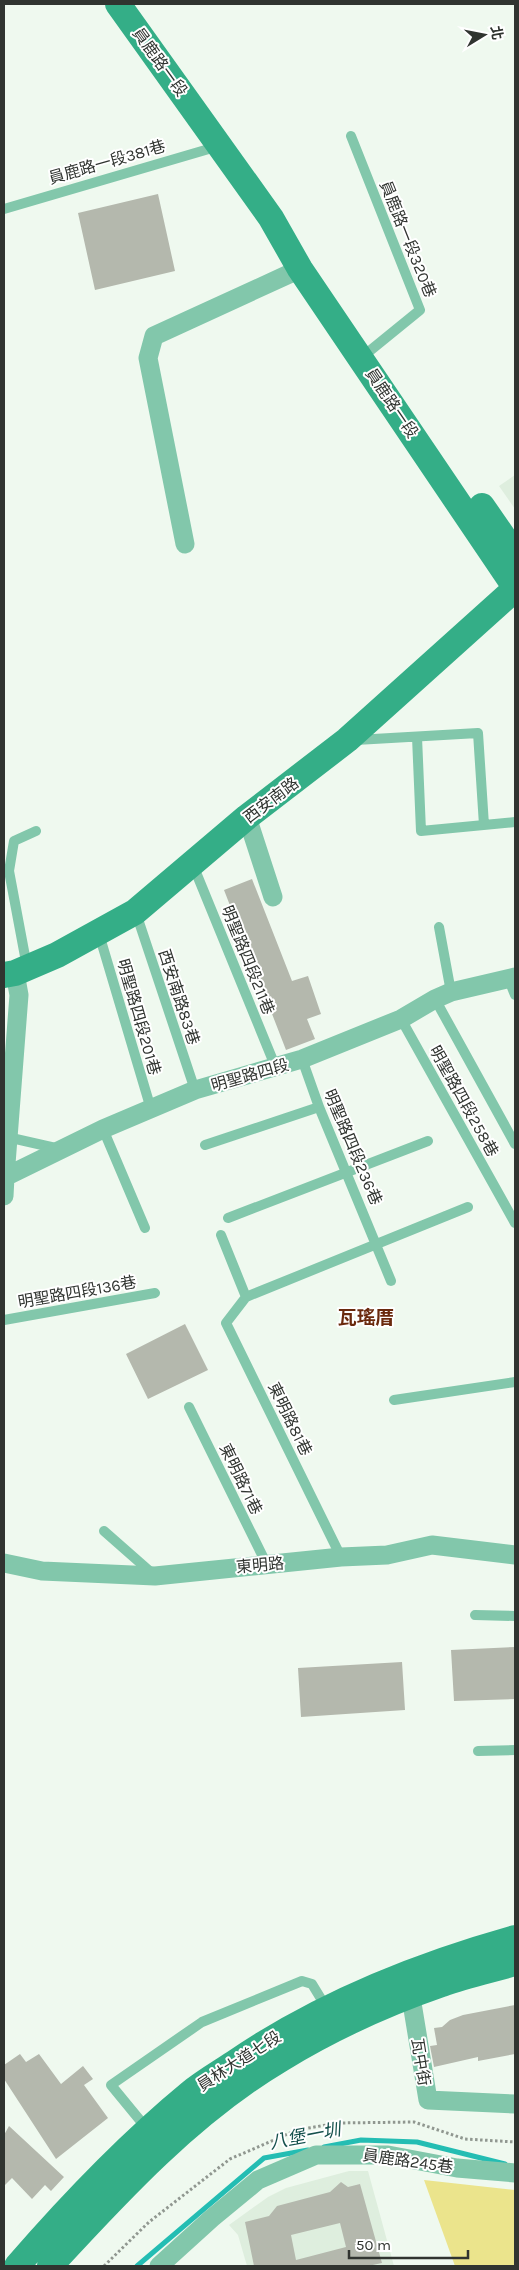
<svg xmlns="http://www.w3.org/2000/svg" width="519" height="2270" font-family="Karla,'Noto Sans TC',sans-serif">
  <rect width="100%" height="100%" fill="#eff9ef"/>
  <!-- built -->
  <path fill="#deeede" d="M515 475V509L499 486Z
    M349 2171H368L394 2266H247L238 2235 229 2225 268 2197 286 2188Z"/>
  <!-- green -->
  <path fill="#ebe48c" d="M424 2180 515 2190V2266H455Z"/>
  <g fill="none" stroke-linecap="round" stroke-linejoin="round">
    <!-- stream -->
    <path stroke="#24bdb3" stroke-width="5" d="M324 2147 361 2140 417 2142 505 2164
      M137 2266 264 2158 308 2150"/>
  </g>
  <!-- building -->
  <path fill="#b4b8ad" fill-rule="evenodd" d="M158 194 175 271 95 290 78 213Z
    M252 879 292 981 308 976 321 1014 307 1019 315 1039 286 1050 224 890Z
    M185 1324 208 1370 148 1399 126 1354Z
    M515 1647V1699L454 1701 451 1650Z
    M402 1662 405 1710 301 1717 298 1668Z
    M515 2005V2054L478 2061V2057L434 2067 430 2046 437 2045 434 2028 442 2027 450 2020 463 2015Z
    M20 2054 26 2062 39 2054 61 2084 83 2066 93 2079 84 2085 108 2118 56 2159 4 2079V2065Z
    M9 2126 64 2177 51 2191 45 2185 32 2199 12 2178 4 2186V2135Z
    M341 2182 348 2187 360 2184 382 2263 368 2266H254L245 2222 269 2216 277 2206 330 2192ZM340 2223 346 2247 296 2260 291 2235Z"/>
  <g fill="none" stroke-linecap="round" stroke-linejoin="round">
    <!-- path -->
    <path stroke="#909790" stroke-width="3" stroke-dasharray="2.5 2.5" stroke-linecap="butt" d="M104 2266 149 2222 230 2159 297 2130 338 2123 414 2122 465 2139 515 2142"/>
    <!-- lane -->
    <path stroke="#82c7ab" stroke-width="10" d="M351 136 420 310 361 358
      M4 209 219 146
      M417 737 421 831 515 822
      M356 740 478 733 484 825
      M193 865 276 1068
      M136 913 195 1090
      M439 927 451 992
      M99 934 151 1109
      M27 967 9 871 14 841 36 831
      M509 980 515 995
      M435 999 515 1144
      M401 1019 515 1223
      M302 1059 319 1107 391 1281
      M103 1129 145 1228
      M7 1137 60 1149
      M205 1145 319 1107
      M228 1218 428 1141
      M221 1235 246 1297
      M246 1297 226 1323 341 1557
      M246 1297 468 1207
      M4 1320 155 1293
      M394 1400 515 1382
      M189 1407 267 1565
      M104 1531 154 1575
      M475 1615 515 1616
      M478 1751 515 1750
      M148 2130 111 2085 202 2022 302 1981 312 1984 326 2007"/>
    <!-- street -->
    <path stroke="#82c7ab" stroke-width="19" d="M185 544 148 358 154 336 300 269
      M247 817 273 897
      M5 1177 19 995 15 973
      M4 1196 5 1177 103 1129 195 1090 302 1059 401 1019 435 999 451 992 515 977
      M4 1563 42 1571 155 1576 341 1557 387 1555 432 1545 515 1555
      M411 1997 428 2100 515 2104
      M159 2266 212 2218 258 2180 316 2155H388L457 2168 515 2173"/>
    <!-- secondary -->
    <path stroke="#34ae87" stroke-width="26" d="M118 4 271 218 300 269 515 587
      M482 506 515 554
      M4 975 15 973 57 955 135 912 247 817 347 740 515 589
      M17 2266C69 2206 128 2144 190 2093 203 2082 219 2073 234 2063 320 2004 415 1966 515 1938
      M50 2266C119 2191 192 2112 281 2059 330 2029 387 2003 442 1984 466 1975 491 1970 515 1963"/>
  </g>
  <g text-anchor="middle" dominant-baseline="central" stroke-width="4" stroke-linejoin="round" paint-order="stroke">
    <!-- street labels -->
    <g font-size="16" fill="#303430" stroke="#fff">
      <text transform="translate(160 62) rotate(54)">員鹿路一段</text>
      <text transform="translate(107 162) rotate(-16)">員鹿路一段381巷</text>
      <text transform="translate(408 239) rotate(68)">員鹿路一段320巷</text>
      <text transform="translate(392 403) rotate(56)">員鹿路一段</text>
      <text transform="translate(271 800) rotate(-37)">西安南路</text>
      <text transform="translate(248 960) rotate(68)">明聖路四段211巷</text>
      <text transform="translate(179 997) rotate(72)">西安南路83巷</text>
      <text transform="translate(139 1017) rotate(74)">明聖路四段201巷</text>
      <text transform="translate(250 1075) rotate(-16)">明聖路四段</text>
      <text transform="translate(464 1101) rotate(61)">明聖路四段258巷</text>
      <text transform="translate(353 1147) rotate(67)">明聖路四段236巷</text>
      <text transform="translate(77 1292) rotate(-10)">明聖路四段136巷</text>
      <text transform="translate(290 1419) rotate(64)">東明路81巷</text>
      <text transform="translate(241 1479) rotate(64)">東明路71巷</text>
      <text transform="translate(260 1565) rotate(-5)">東明路</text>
      <text transform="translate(239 2061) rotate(-33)">員林大道七段</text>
      <text transform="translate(421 2062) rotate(81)">瓦中街</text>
      <text transform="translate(408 2161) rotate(8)">員鹿路245巷</text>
    </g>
    <!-- water labels -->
    <g font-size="18" font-style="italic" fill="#16514d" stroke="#fff">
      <text transform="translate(305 2136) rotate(-11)">八堡一圳</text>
    </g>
    <!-- quarter labels -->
    <g font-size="19" font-weight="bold" fill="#6a290d" stroke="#fff">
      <text x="366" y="1318">瓦瑤厝</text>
    </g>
  </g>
  <!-- border -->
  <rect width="519" height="2270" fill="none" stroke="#303430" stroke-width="10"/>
  <!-- north arrow -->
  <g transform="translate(484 35) rotate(80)" stroke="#ffffff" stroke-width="4" paint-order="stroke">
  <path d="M0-4L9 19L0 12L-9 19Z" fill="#303430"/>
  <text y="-8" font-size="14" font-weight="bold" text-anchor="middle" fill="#303430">北</text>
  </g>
  <!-- scale -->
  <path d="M349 2250v8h119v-8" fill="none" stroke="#303430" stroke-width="2.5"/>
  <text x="356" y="2250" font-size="15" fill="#303430" stroke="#ffffff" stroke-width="4" paint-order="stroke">50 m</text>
</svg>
